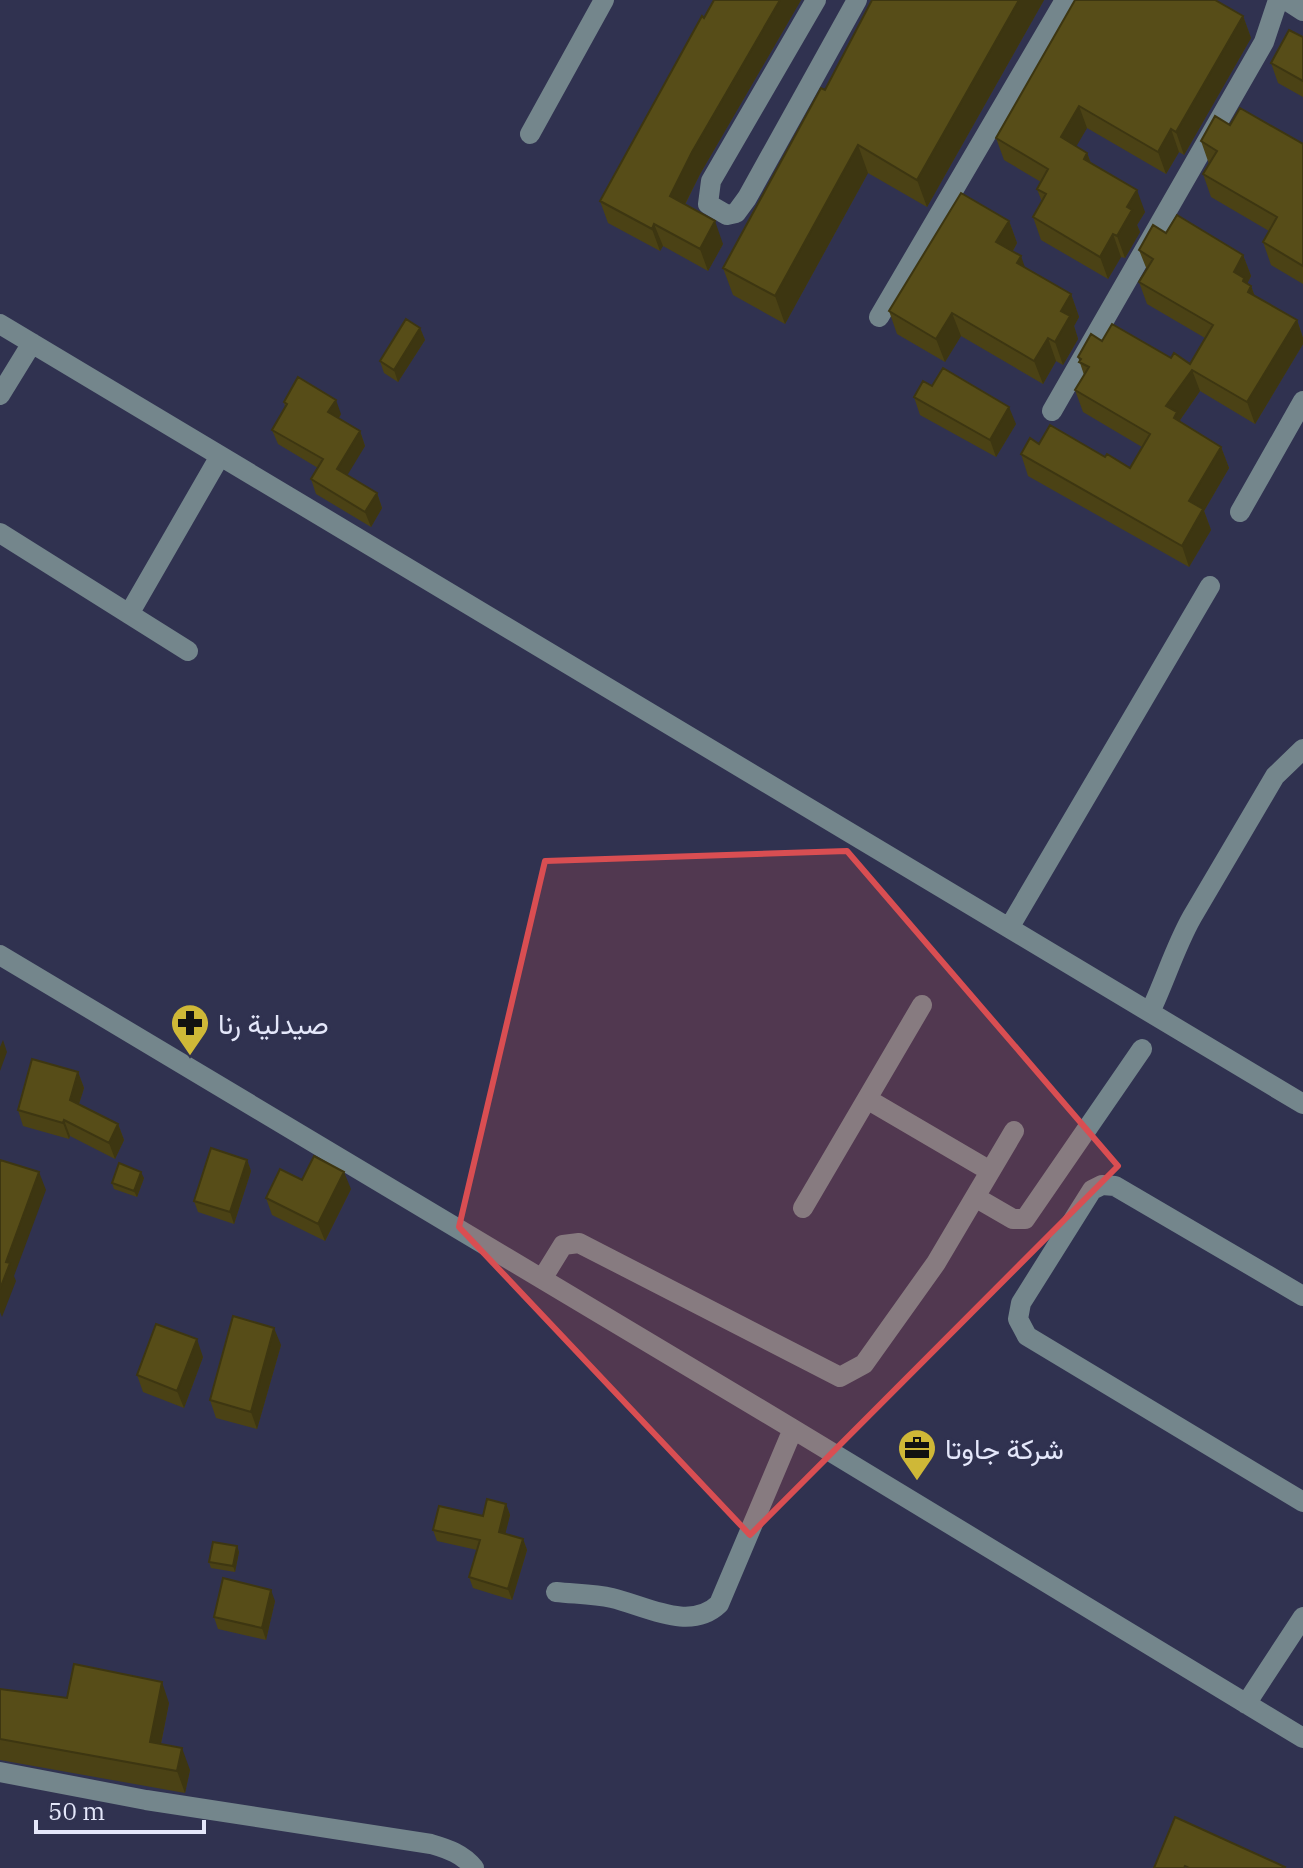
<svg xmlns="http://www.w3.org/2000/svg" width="1303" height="1868" font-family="'IBM Plex Serif',Vazirmatn,serif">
  <rect width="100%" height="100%" fill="#303250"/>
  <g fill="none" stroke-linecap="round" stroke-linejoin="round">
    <!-- minor -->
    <path stroke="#74868c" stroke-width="20" d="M816 0 711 181 708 204 727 215 736 213 747 198 857 0
      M1286 0 1303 11
      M530 134 604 0
      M879 317 1065 0
      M0 324 1303 1104
      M0 395 32 343
      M1052 411 1264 42 1278 0
      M1240 512 1303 401
      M0 533 188 651
      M129 614 220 456
      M1009 928 1210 586
      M0 955 793 1429 1303 1738
      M1150 1012C1165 981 1175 947 1192 917L1275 776 1303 749
      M867 1099 990 1171
      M975 1197 1013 1219H1025L1142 1049
      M803 1208 922 1005
      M542 1279 563 1245 579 1243 840 1377 864 1364 936 1263 1014 1131
      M1303 1296 1115 1186 1102 1185 1092 1190 1021 1303 1018 1319 1027 1336 1303 1502
      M556 1592C574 1594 594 1594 612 1598 646 1606 690 1632 719 1604L793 1429
      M1246 1704 1303 1617
      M0 1772 146 1800 431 1844C448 1849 463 1854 474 1868"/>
  </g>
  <!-- wall -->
  <path fill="#4b4215" d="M714 0H801L700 174 685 205 723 244 708 271 663 246 660 251 608 223 600 201Z
    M872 0H1044L927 207 868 173 785 324 733 295 723 268 825 90Z
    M1243 16 1251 38 1184 155 1179 152 1166 174 1087 128 1076 146 1087 153 1091 163 1145 212 1137 225 1140 232 1125 258 1121 257 1108 279 1041 240 1033 217 1042 202 1037 189 1041 182 1004 160 996 138Z
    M1303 37V97L1278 83 1271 63Z
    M1230 125 1303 144V284L1271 265 1263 242 1269 231 1211 197 1203 174 1209 164 1201 141Z
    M1009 221 1017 243 1013 251 1025 267 1071 294 1079 317 1074 326 1078 339 1063 365 1056 361 1043 384 961 336 945 362 897 334 889 311Z
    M1166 233 1243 255 1251 276 1247 284 1251 286 1255 297 1297 320 1303 338V344L1255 424 1200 391 1180 420 1181 422 1221 447 1229 468 1204 511 1211 530 1189 567 1028 476 1021 454 1039 444 1105 457 1130 468 1142 447 1083 412 1075 390 1084 375 1078 357 1102 341 1190 364 1205 338 1147 304 1139 282 1147 270 1139 250Z
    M420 328 425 340 398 382 384 373 380 361Z
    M914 397 1016 424 996 457 920 415Z
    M284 402 341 414 339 418 360 431 365 446 347 475 377 493 382 508 371 527 316 494 311 479 318 468 278 444 272 430 285 407Z
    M78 1072 84 1088 79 1104 118 1124 124 1140 115 1159 70 1136 69 1139 23 1126 18 1110Z
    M247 1160 251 1171 234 1224 198 1212 194 1201Z
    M144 1178 137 1197 114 1189 112 1183Z
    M302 1180 351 1189 325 1241 272 1215 266 1198Z
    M281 1345 257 1429 216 1418 210 1400Z
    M203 1357 184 1408 143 1392 137 1375Z
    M506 1504 510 1515 505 1534 523 1539 527 1550 512 1600 473 1588 469 1577 477 1550 437 1541 433 1530 483 1516Z
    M237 1546 239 1552 235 1572 211 1568 209 1562Z
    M275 1601 266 1640 218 1629 214 1617Z
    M0 1689 67 1698 169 1703 161 1744 190 1770 185 1793 0 1760Z"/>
  <!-- shaded-wall -->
  <path fill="#3d3611" d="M780 0H801L700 174 678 218 670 196 692 152Z
    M1019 0H1044L927 207 917 180Z
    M1243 16 1251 38 1184 155 1176 132Z
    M1079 106 1087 128 1069 159 1061 137Z
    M1171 129 1179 152 1166 174 1158 152Z
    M858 145 868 173 785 324 775 296Z
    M1087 153 1095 175 1084 159Z
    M1137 190 1145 212 1137 225 1140 232 1125 258 1117 236 1127 207Z
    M715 221 723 244 708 271 700 249Z
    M1009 221 1017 243 1005 265 996 242Z
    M654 224 663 246 660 251 652 229Z
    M1113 234 1121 257 1108 279 1100 257Z
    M1243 255 1251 276 1247 284 1251 286 1259 308 1234 272Z
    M1021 256 1029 279 1017 263Z
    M1071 294 1079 317 1074 326 1078 339 1063 365 1055 342 1061 311Z
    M952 313 961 336 945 362 936 339Z
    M1297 320 1303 338V344L1255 424 1247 402Z
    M420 328 425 340 398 382 394 370Z
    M1048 338 1056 361 1043 384 1034 361Z
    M1192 370 1200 391 1180 420 1185 434 1166 406Z
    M336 400 341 414 334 427 328 412Z
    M1009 407 1016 424 996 457 990 440Z
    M360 431 365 446 342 484 337 469Z
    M1221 447 1229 468 1204 511 1211 530 1189 567 1182 546 1189 501Z
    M377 493 382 508 371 527 365 512Z
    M3 1040 7 1052 0 1071V1047Z
    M78 1072 84 1088 75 1116 70 1100Z
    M64 1120 70 1136 69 1139 63 1123Z
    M118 1124 124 1140 115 1159 109 1143Z
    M247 1160 251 1171 234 1224 230 1212Z
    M39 1172 46 1190 14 1276 16 1281 2 1317 0 1312V1289L6 1262Z
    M141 1172 144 1178 137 1197 134 1191Z
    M344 1172 351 1189 325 1241 318 1224Z
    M274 1328 281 1345 257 1429 251 1412Z
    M197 1339 203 1357 184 1408 177 1391Z
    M506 1504 510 1515 503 1543 499 1532Z
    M523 1539 527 1550 512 1600 508 1589Z
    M237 1546 239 1552 235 1572 233 1566Z
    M271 1590 275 1601 266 1640 262 1628Z
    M162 1682 169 1703 157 1763 150 1742Z
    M182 1748 190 1770 185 1793 177 1771Z"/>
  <!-- building -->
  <path fill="#574d18" stroke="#3d3611" stroke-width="2" d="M714 0H780L692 152 670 196 715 221 700 249 654 224 652 229 600 201 702 16 704 18Z
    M872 0H1019L917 180 858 145 775 296 723 268 821 88 825 90Z
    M1075 0H1215L1243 16 1176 132 1171 129 1158 152 1079 106 1061 137 1087 153 1084 159 1137 190 1127 207 1132 210 1117 236 1113 234 1100 257 1033 217 1046 194 1037 189 1048 169 996 138Z
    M1289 30 1303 37V81L1271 63Z
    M1240 108 1303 144V266L1263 242 1277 217 1203 174 1217 151 1201 141 1215 116 1230 125Z
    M961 193 1009 221 996 242 1021 256 1017 263 1071 294 1061 311 1070 316 1055 342 1048 338 1034 361 952 313 936 339 889 311Z
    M1177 215 1243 255 1234 272 1244 278 1243 281 1251 286 1248 292 1297 320 1247 402 1192 370 1166 406 1177 412 1174 418 1221 447 1189 501 1203 509 1182 546 1021 454 1030 438 1039 444 1050 425 1105 457 1107 454 1130 468 1150 434 1075 390 1089 367 1079 362 1081 359 1078 357 1091 334 1102 341 1112 324 1171 358 1174 353 1190 364 1213 325 1139 282 1153 259 1139 250 1153 225 1166 233Z
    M406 319 420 328 394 370 380 361Z
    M943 368 1009 407 990 440 914 397 923 381 932 386Z
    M298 377 336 400 328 412 360 431 337 469 377 493 365 512 311 479 323 459 272 430 287 404 284 402Z
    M32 1059 78 1072 70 1100 118 1124 109 1143 64 1120 63 1123 18 1110Z
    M211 1148 247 1160 230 1212 194 1201Z
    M314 1156 344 1172 318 1224 266 1198 280 1169 302 1180Z
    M0 1160 39 1172 6 1262 10 1263 0 1289Z
    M119 1163 141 1172 134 1191 112 1183Z
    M233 1316 274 1328 251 1412 210 1400Z
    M156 1324 197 1339 177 1391 137 1375Z
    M487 1499 506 1504 499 1532 523 1539 508 1589 469 1577 480 1540 433 1530 439 1506 483 1516Z
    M213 1542 237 1546 233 1566 209 1562Z
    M223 1578 271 1590 262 1628 214 1617Z
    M74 1664 162 1682 150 1742 182 1748 177 1771 0 1739V1689L67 1698Z
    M1175 1817 1285 1867 1284 1868H1189L1185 1866 1184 1868H1154Z"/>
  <!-- marked area -->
  <path fill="#d94e52" fill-opacity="0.2" stroke="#d94e52" stroke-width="6" stroke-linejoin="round" d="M847 851 1118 1166 750 1535 459 1227 545 861Z"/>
  <!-- icons -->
  <defs>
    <symbol id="pharmacy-pin" viewBox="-11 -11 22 30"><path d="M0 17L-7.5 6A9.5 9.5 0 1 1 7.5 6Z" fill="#cfb837" stroke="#303250"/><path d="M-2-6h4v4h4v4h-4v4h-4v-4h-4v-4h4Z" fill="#111"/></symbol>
    <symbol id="office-pin" viewBox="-11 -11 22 30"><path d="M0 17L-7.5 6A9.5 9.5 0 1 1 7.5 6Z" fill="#cfb837" stroke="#303250"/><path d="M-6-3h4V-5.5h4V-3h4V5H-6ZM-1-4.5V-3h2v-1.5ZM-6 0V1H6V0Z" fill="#111"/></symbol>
  </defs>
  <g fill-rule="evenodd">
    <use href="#pharmacy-pin" x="168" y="1001" width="44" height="60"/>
    <use href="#office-pin" x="895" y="1426" width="44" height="60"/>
  </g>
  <g text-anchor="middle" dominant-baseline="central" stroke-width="6" stroke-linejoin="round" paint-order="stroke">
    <!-- poi labels -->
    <g font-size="28" fill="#e4e7fa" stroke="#303250" text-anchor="start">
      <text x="218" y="1023">صيدلية رنا</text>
      <text x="945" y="1448">شركة جاوتا</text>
    </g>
  </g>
  <!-- scale -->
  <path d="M36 1820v12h168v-12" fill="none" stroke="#e4e7fa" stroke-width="4"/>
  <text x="48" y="1820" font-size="24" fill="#e4e7fa" stroke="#303250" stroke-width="6" paint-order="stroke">50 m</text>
</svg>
